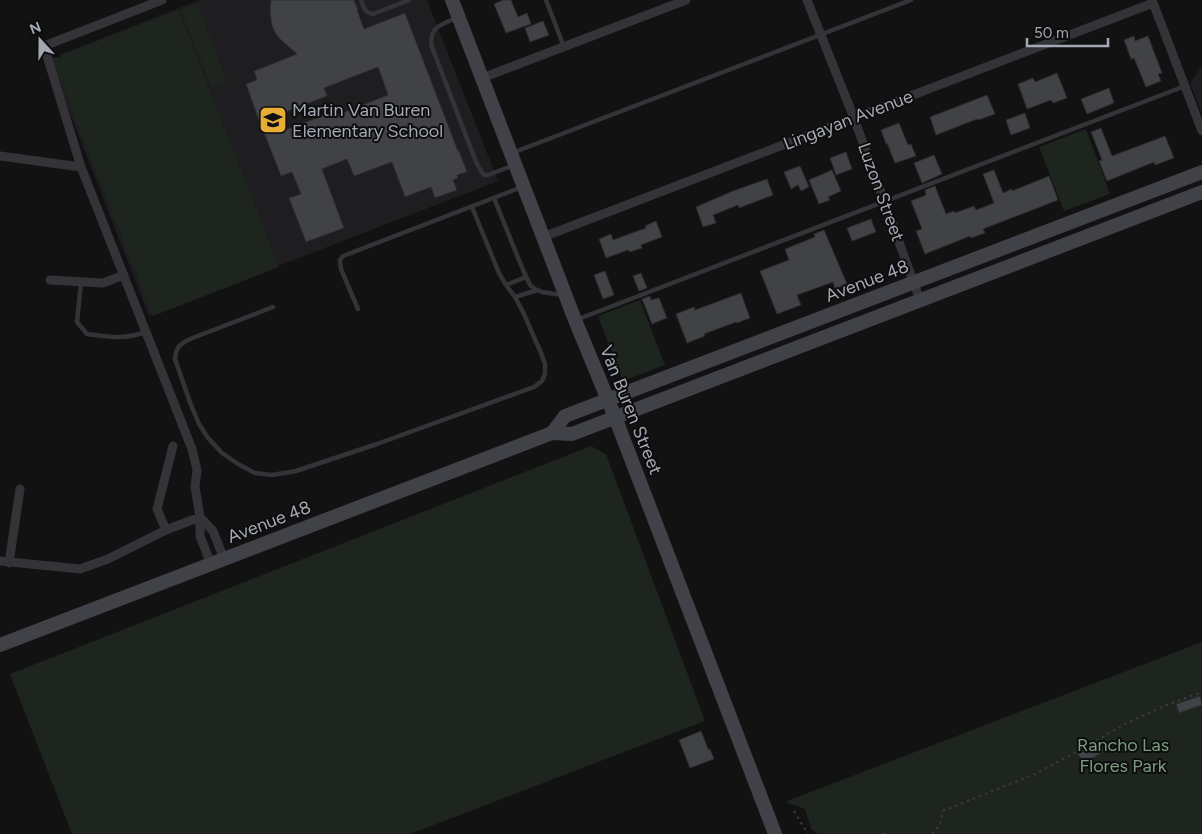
<svg xmlns="http://www.w3.org/2000/svg" width="1202" height="834" font-family="Figtree,sans-serif">
  <rect width="100%" height="100%" fill="#121213"/>
  <!-- built -->
  <path fill="#1e1e20" d="M200 0H427L498 181 149 316 49 59Z
    M1202 66V114L1190 83Z"/>
  <!-- green -->
  <path fill="#1e251f" d="M197 4 227 82 212 88 181 10Z
    M178 10 279 267 153 316 52 59Z
    M1086 129 1110 194 1064 211 1039 147Z
    M640 300 665 365 623 381 598 316Z
    M591 446 606 454 705 721 410 834H72L10 674Z
    M1202 642V834H818L811 829 810 825 805 809 788 803 787 801Z"/>
  <!-- building -->
  <path fill="#414246" stroke="#2c2c2f" fill-rule="evenodd" d="M271 0H354L358 10H357L364 29 405 13 458 151H459L467 172 457 175 458 178 453 180 457 190 435 198 431 187 405 197 392 162 354 176 347 159 322 169 344 228 306 242 289 198 301 194 292 172 281 176 265 135H264L246 84 257 80 254 71 297 54 280 39 276 34 272 26 270 12ZM378 67 388 95 334 116 333 112 279 132 273 117 327 96 324 88Z
    M503 0H511L518 17 527 13 531 24 506 33 494 4Z
    M543 21 549 35 530 42 525 28Z
    M1134 36 1135 41 1148 36 1162 73 1158 74 1161 81 1146 87 1134 58 1131 59 1124 40Z
    M1057 73 1067 98 1053 103 1051 100 1027 109 1018 84 1033 78 1035 82Z
    M1109 88 1114 103 1087 114 1081 99Z
    M987 95 995 114 978 120 977 119 936 135 930 117Z
    M1025 113 1030 128 1011 135 1006 120Z
    M899 123 908 145 911 144 916 156 895 163 887 143 886 144 881 130Z
    M1101 128 1112 156 1165 136 1174 158 1155 165 1154 162 1107 181 1099 161 1102 160 1091 132Z
    M846 152 852 169 836 175 830 158Z
    M934 155 942 174 922 183 914 163Z
    M800 166 809 187 801 191 798 185 791 189 784 172Z
    M832 170 841 191 828 197 830 200 819 204 809 180Z
    M994 170 1003 193 1012 189V191L1049 176 1058 200 983 229 985 233 979 235 971 238 970 236 925 254 916 231 922 229 911 201 926 195 925 190 935 186 946 214 954 211 955 213 974 206 976 210 994 203 983 174Z
    M767 179 773 195 739 208 738 205 713 215 716 223 703 227 696 207 733 191Z
    M871 219 876 232 852 241 847 228Z
    M656 221 662 237 641 245 642 248 630 252 628 250 606 258 599 239 611 234 613 240 646 228 645 226Z
    M824 230 847 284 835 289 833 282 797 295 801 305 777 314 760 271 789 260 785 249 815 237 814 234Z
    M605 271 614 295 603 299 594 275Z
    M641 273 647 288 639 291 633 276Z
    M741 293 750 318 737 323 736 322 704 334 705 336 687 343 676 314 694 307 695 310Z
    M650 296 651 300 659 298 667 318 652 324 642 299Z
    M1200 696 1202 705 1179 713 1176 704Z
    M701 731 708 749H710L714 759 690 768 679 740Z
    M1100 743 1105 751 1083 763 1078 754Z"/>
  <g fill="none" stroke-linecap="round" stroke-linejoin="round">
    <!-- path -->
    <path stroke="#393a3f" stroke-width="2" stroke-dasharray="2.5 4" stroke-linecap="butt" d="M794 811 808 834
      M883 834H887
      M932 834 940 824 943 811 1035 774 1087 746 1123 725 1140 717 1169 704 1202 692"/>
    <!-- lane -->
    <path stroke="#333338" stroke-width="4.5" d="M361 0C364 7 364 13 373 14L409 0
      M546 0 564 47
      M457 18C442 24 428 27 432 47L476 162 481 171 484 175H488L514 165
      M512 153 911 0
      M494 198 523 270 530 285 535 289 542 292 562 295
      M81 282 77 322 87 334C111 337 122 340 146 332
      M506 285 526 277
      M515 297 538 290
      M273 307 190 339C180 344 176 347 175 359L191 405 199 424 208 438 222 453 238 464 255 473 272 475 296 471 377 444 534 387 542 381 545 374V364L541 353 523 312 515 297 506 285 499 273 472 207
      M358 309 341 269 340 260 343 256 522 187
      M576 320 1185 86"/>
    <!-- street -->
    <path stroke="#333338" stroke-width="9" d="M162 0 44 46 81 167 192 449 197 470 195 486 200 517V536L211 564
      M807 0 854 118 920 300
      M1152 0 1202 131
      M482 78 686 0
      M0 156 81 167
      M543 237 1153 3
      M50 280 103 283 124 275
      M200 517 213 531 224 559
      M166 530 157 509 173 446
      M0 561 80 569 108 559 166 530 200 517
      M9 563 20 489"/>
    <!-- secondary -->
    <path stroke="#414248" stroke-width="14" d="M452 0 575 320 615 417 775 834
      M552 433 565 416 1202 172
      M0 645 552 433 572 434 1202 192"/>
  </g>
  <!-- icons -->
  <defs>
    <symbol id="school-square" viewBox="-11 -11 22 22"><rect x="-9" y="-9" width="18" height="18" rx="4" fill="#e7ae36" stroke="#0d0d0e"/><path d="M0-5L7-2L0 1L-7-2ZM-4 1L0 2.5L4 1V4Q0 6-4 4Z" fill="#111"/></symbol>
  </defs>
  <g fill-rule="evenodd">
    <use href="#school-square" x="257" y="104" width="32" height="32"/>
  </g>
  <g text-anchor="middle" dominant-baseline="central" stroke-width="4" stroke-linejoin="round" paint-order="stroke">
    <!-- poi labels -->
    <g font-size="18" fill="#a4a8b3" stroke="#0d0d0e" text-anchor="start">
      <text x="292" y="110">Martin Van Buren<tspan x="292" dy="21">Elementary School</tspan></text>
    </g>
    <!-- street labels -->
    <g font-size="18" fill="#a4a8b3" stroke="#0d0d0e">
      <text transform="translate(848 120) rotate(-21)">Lingayan Avenue</text>
      <text transform="translate(881 192) rotate(70)">Luzon Street</text>
      <text transform="translate(867 281) rotate(-21)">Avenue 48</text>
      <text transform="translate(631 410) rotate(68)">Van Buren Street</text>
      <text transform="translate(269 522) rotate(-21)">Avenue 48</text>
    </g>
    <!-- park labels -->
    <g font-size="18" fill="#7b9d7e" stroke="#0d0d0e">
      <text x="1123" y="745">Rancho Las<tspan x="1123" dy="21">Flores Park</tspan></text>
    </g>
  </g>
  <!-- north arrow -->
  <g transform="translate(40 40) rotate(339)" stroke="#0d0d0e" stroke-width="4" paint-order="stroke">
  <path d="M0-4L9 19L0 12L-9 19Z" fill="#a4a8b3"/>
  <text y="-8" font-size="14" font-weight="bold" text-anchor="middle" fill="#a4a8b3">N</text>
  </g>
  <!-- scale -->
  <path d="M1027 38v8h81v-8" fill="none" stroke="#a4a8b3" stroke-width="2.5"/>
  <text x="1034" y="38" font-size="15" fill="#a4a8b3" stroke="#0d0d0e" stroke-width="4" paint-order="stroke">50 m</text>
</svg>
